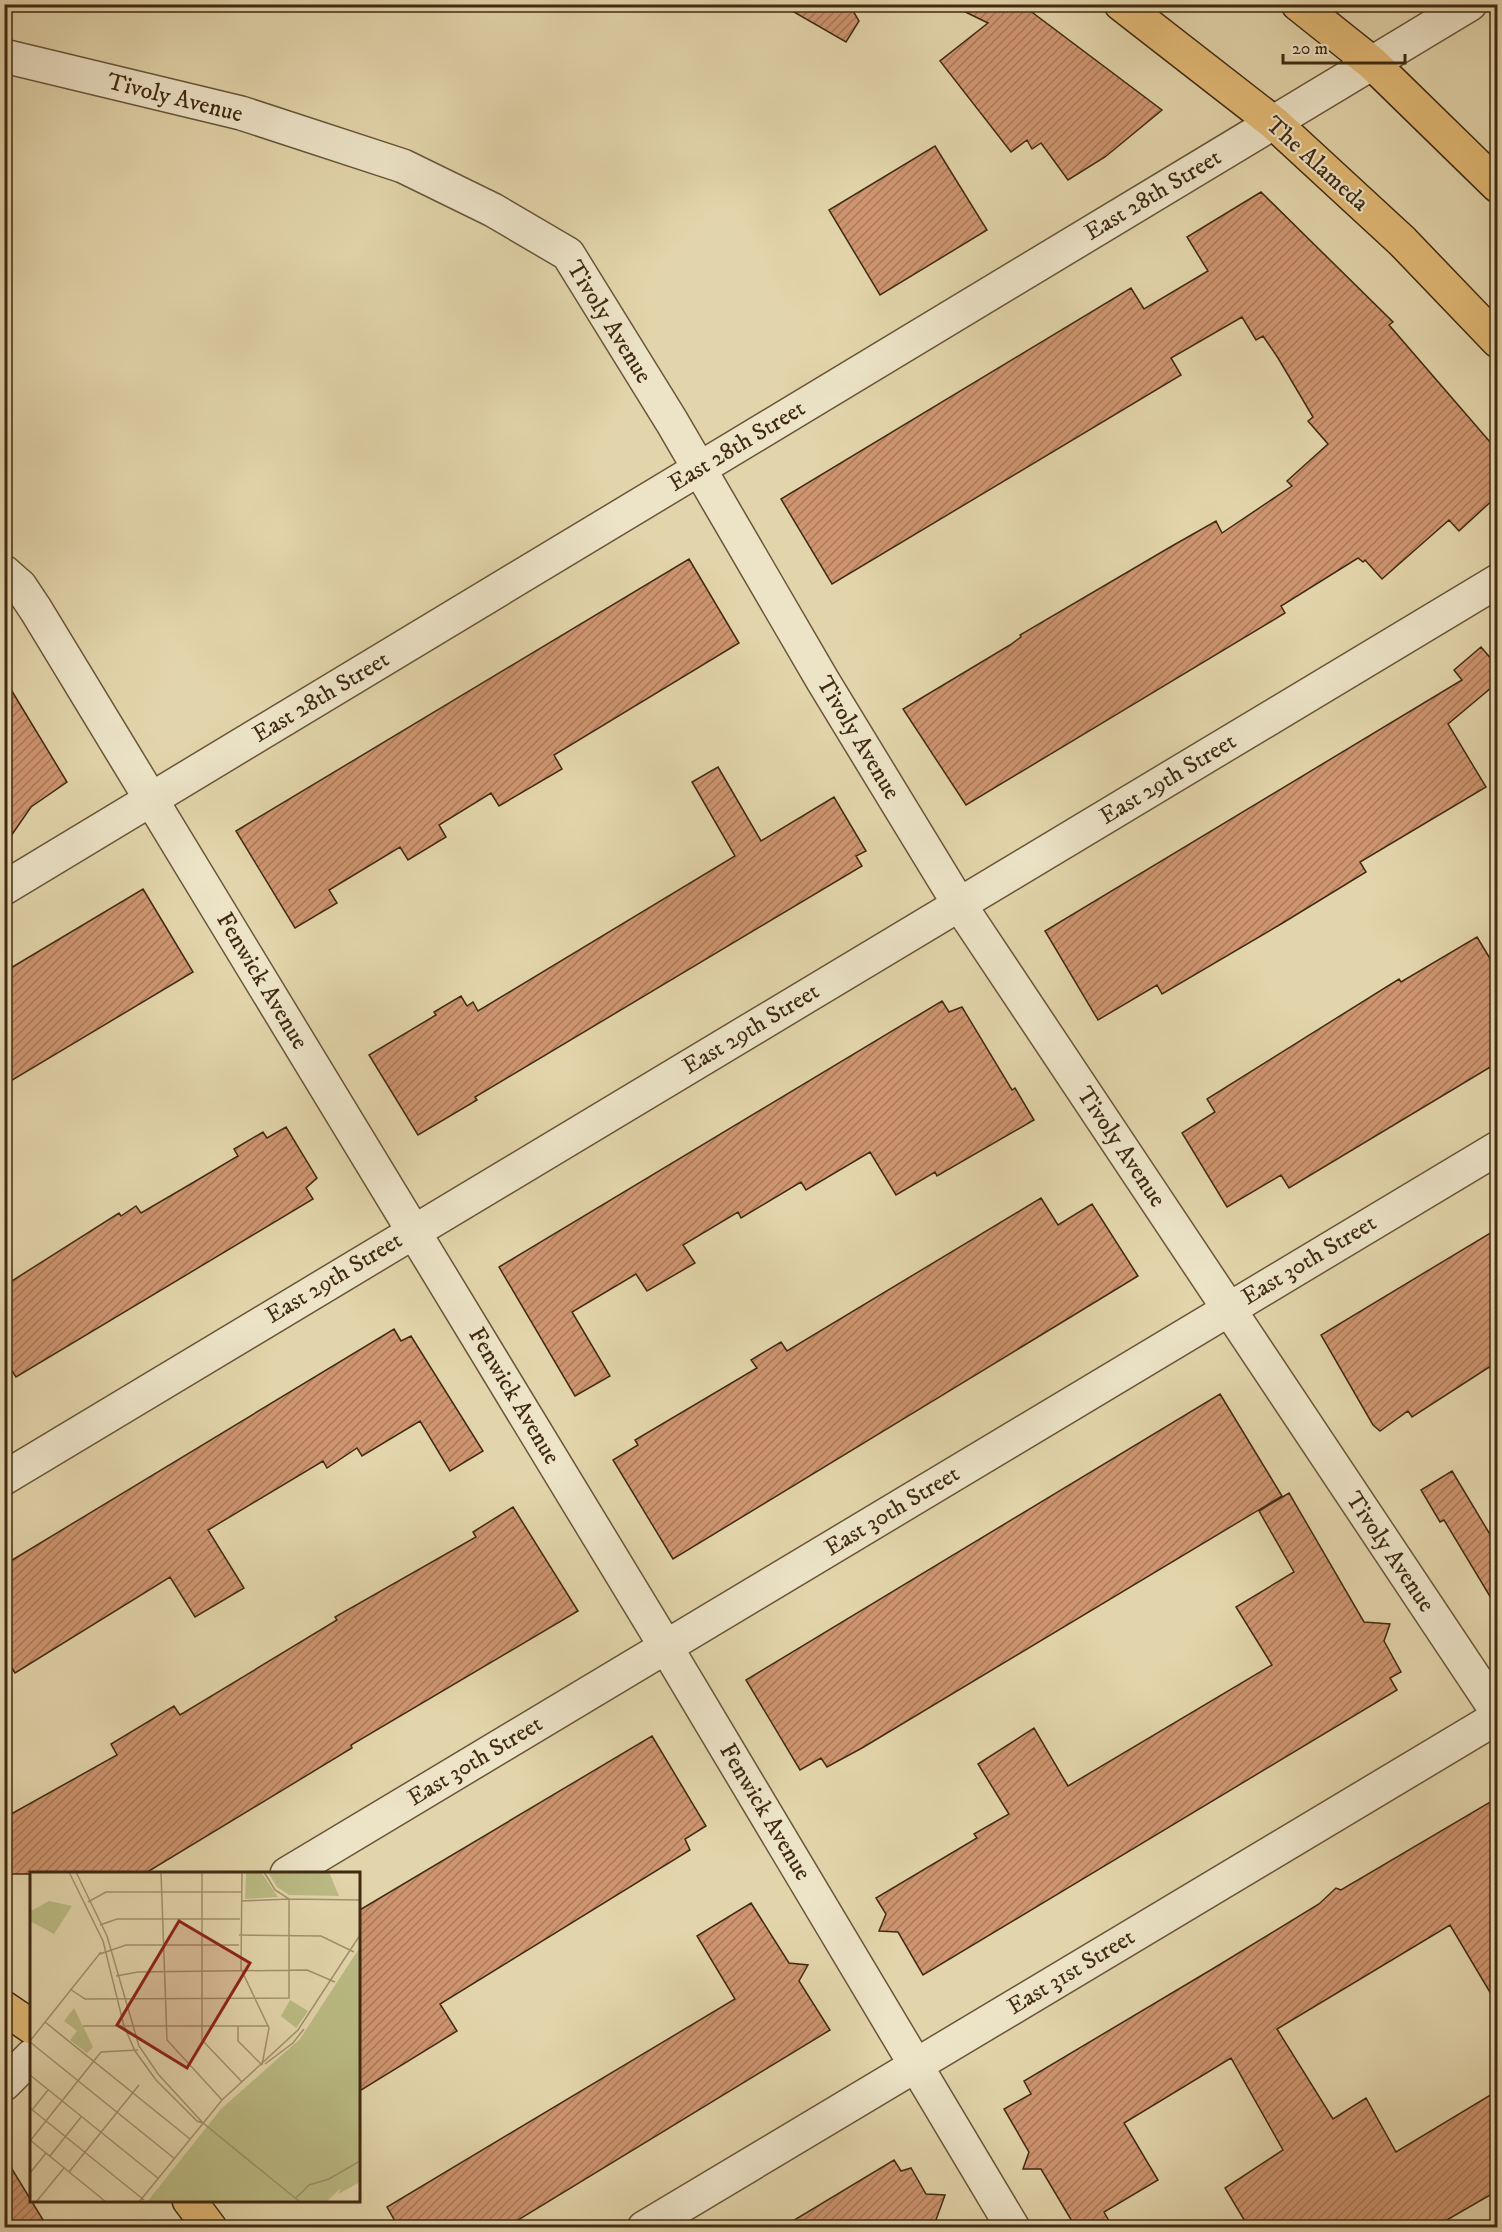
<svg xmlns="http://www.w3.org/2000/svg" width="1502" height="2232" font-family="'IM FELL DW Pica',serif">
  <defs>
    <pattern id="building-hatch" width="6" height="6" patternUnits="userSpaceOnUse" patternTransform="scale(1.5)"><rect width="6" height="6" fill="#ce9570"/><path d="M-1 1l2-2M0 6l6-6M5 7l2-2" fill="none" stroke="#a97a5b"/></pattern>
  </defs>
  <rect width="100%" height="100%" fill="#e3d5ab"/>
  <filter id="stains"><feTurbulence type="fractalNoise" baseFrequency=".00333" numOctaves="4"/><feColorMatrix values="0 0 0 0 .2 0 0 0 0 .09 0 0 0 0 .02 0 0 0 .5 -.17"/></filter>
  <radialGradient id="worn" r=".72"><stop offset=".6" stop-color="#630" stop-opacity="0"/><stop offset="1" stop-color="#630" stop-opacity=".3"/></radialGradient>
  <!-- building -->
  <path fill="url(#building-hatch)" stroke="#402a12" stroke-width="1.5" d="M780 4H849L859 21 846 42Z
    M949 4H1021L1162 110 1105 157 1068 180 1041 143 1032 149 1027 140 1011 152 940 61 988 23Z
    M935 146 987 230 880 295 829 210Z
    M1261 192 1393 322 1389 325 1497 450V496L1459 531 1449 520 1382 579 1365 560 1363 562 1358 558 1281 606 1285 613 966 805 903 709 1010 645 1021 637 1020 635 1172 546 1216 521 1222 533 1292 486 1287 481 1328 444 1308 421 1313 417 1278 358 1263 336 1256 340 1242 317 1171 358 1181 375 832 584 781 499 1131 288 1144 309 1208 271 1187 237Z
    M689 559 739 643 554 755 562 769 499 806 491 793 439 825 446 837 408 860 400 847 334 887 329 890 337 903 295 928 236 831Z
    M1481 647 1493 661 1497 659V683L1448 724 1486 787 1360 862 1366 872 1281 924 1162 994 1157 985 1098 1020 1045 931 1462 680 1454 670Z
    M4 678 67 782 31 807 4 846Z
    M718 767 761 841 834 797 866 851 856 856 862 866 475 1097 477 1100 418 1135 369 1055 436 1015 434 1012 461 996 467 1006 473 1002 478 1011 735 856 692 782Z
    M143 889 193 972 4 1085V972Z
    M1477 937 1497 970V1063L1289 1188 1281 1175 1227 1207 1182 1133 1215 1112 1207 1099 1399 979 1401 982Z
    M942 1001 949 1012 962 1007 1012 1090 1015 1088 1034 1120 937 1176 935 1172 896 1195 870 1152 806 1190 801 1182 741 1218 738 1212 683 1245 695 1263 647 1291 636 1274 572 1312 610 1376 575 1396 499 1267Z
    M286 1127 317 1178 306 1188 313 1199 16 1377 4 1359V1286L119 1213 121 1216 136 1206 141 1213 189 1185 238 1156 234 1149 263 1132 267 1138Z
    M1041 1198 1058 1225 1092 1204 1138 1276 673 1559 613 1460 638 1445 635 1440 757 1368 751 1360 781 1342 787 1351Z
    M1497 1229V1362L1412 1417 1408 1411 1380 1431 1373 1425 1321 1335Z
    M394 1329 401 1341 411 1336 483 1451 450 1471 420 1421 362 1456 357 1448 327 1468 323 1461 208 1530 244 1588 195 1617 170 1577 15 1673 4 1656V1565Z
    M1220 1394 1282 1496 862 1748 827 1767 821 1758 800 1770 746 1680Z
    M1452 1471 1497 1546V1608L1444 1520 1440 1522 1421 1490Z
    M1289 1493 1364 1622 1390 1624 1384 1641 1401 1672 1390 1678 1397 1690 923 1975 898 1932 879 1931 886 1914 876 1898 977 1838 974 1834 1009 1814 978 1764 1034 1728 1068 1786 1272 1665 1236 1607 1294 1572 1259 1511Z
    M513 1507 578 1611 351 1745 352 1748 144 1874H4V1818L117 1755 111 1744 174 1706 180 1715 337 1620 335 1617 476 1537 473 1532Z
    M652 1736 706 1826 685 1839 690 1850 440 2004 457 2031 358 2092V1911Z
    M1497 1798V2004L1450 1925 1277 2029 1333 2119 1366 2098 1396 2152 1497 2091V2191L1433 2228H1249L1225 2188 1283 2150 1231 2058 1124 2123 1158 2180 1104 2212 1113 2228H1076L1041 2169H1023L1029 2152 1004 2109 1031 2094 1024 2081 1214 1968 1319 1904 1336 1888 1341 1890Z
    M751 1903 789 1963 808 1965 799 1981 830 2030 505 2228H399L387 2207 735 1999 697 1936Z
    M4 2156 48 2228H4Z
    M894 2160 901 2171 911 2168 926 2194 945 2195 933 2228H781Z"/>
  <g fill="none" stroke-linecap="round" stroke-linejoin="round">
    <defs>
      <path id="minor" d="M4 572 20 586 36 610 666 1647 1013 2228
        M4 888 1470 4
        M4 1478 1498 581
        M287 1874 1498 1148
        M4 2084 32 2056
        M644 2228 1498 1717"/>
      <path id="tertiary" d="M4 56 241 113 403 166 493 210 568 254 672 422 823 681 959 904 1498 1713"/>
      <path id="primary" d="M1121 4 1274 123 1402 241 1498 341
        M1298 4 1372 63 1498 186
        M4 2008 32 2027
        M189 2200 210 2228"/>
    </defs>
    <!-- minor casing -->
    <use href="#minor" stroke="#695538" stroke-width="36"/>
    <!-- tertiary casing -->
    <use href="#tertiary" stroke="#695538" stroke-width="36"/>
    <!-- primary casing -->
    <use href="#primary" stroke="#402a12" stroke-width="36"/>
    <!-- minor -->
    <use href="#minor" stroke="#ede4c8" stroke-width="33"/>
    <!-- tertiary -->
    <use href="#tertiary" stroke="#ede4c8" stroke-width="33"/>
    <!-- primary -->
    <use href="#primary" stroke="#e2ba76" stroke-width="33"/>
  </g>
  <g text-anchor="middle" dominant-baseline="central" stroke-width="4.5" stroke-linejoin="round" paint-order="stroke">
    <!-- street labels -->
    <g font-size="24" fill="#402a12" stroke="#ede4c8">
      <text transform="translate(175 98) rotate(14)">Tivoly Avenue</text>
      <text transform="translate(1317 164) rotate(42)">The Alameda</text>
      <text transform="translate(1153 195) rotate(-31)">East 28th Street</text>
      <text transform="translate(609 322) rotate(58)">Tivoly Avenue</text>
      <text transform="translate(737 446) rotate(-31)">East 28th Street</text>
      <text transform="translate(321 697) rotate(-31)">East 28th Street</text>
      <text transform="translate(858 738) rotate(59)">Tivoly Avenue</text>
      <text transform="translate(1168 779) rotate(-31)">East 29th Street</text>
      <text transform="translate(262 981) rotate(59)">Fenwick Avenue</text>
      <text transform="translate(751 1029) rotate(-31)">East 29th Street</text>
      <text transform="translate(1121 1147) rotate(56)">Tivoly Avenue</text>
      <text transform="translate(1309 1260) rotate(-31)">East 30th Street</text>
      <text transform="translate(334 1278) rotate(-31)">East 29th Street</text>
      <text transform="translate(514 1396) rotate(59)">Fenwick Avenue</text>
      <text transform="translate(892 1511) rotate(-31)">East 30th Street</text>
      <text transform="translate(1390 1552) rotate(56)">Tivoly Avenue</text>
      <text transform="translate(475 1761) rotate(-31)">East 30th Street</text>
      <text transform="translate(765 1812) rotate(59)">Fenwick Avenue</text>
      <text transform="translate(1071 1972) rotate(-31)">East 31st Street</text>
    </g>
  </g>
  <!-- overview -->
  <g transform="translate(30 1872)">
    <rect width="330" height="330" fill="#e3d5ab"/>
    <path d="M216 0H231L248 25 215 27ZM238 0H299L309 24 259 23 247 15ZM19 29 42 34 24 62 0 49 1 39ZM330 75V297L288 330H117L191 237 270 167ZM260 128 278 139 266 156 251 144ZM44 136 63 175 57 181 40 168 47 159 34 149Z" fill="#bbbb84"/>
    <path d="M230 233 239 246 236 254 220 257 218 250H205L212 238 227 241ZM218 294 228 300 225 302 237 306 231 325 226 330H197L190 325ZM330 296V310L308 322 311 316 296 330 279 328 292 321 315 299ZM267 298H272L274 308 283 309 273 315 268 311 259 312Z" fill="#bbbb84"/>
    <path fill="none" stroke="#a2916e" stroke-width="1.5" d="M39 0 73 69 94 154 105 179 126 208 167 249 173 251M46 0 77 64 109 174 128 202 173 251M131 0 137 168 192 228M172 0V168L212 210M212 0 211 97 239 156 232 193M234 0 245 18 259 27 330 28M58 30 76 20H212M70 53 87 47H210M209 63 291 64 324 80M70 82 96 73H209M86 104 108 100 277 98 305 110M40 117 55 127 259 126V27L211 29M15 150 160 267M53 154H239M208 154V169L232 193M0 169 71 80M0 170 145 287M235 192 263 171 274 157M0 203 129 307M0 236 114 328M2 238 18 218M173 251 270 330M0 268 76 330M0 269 71 180 108 178M20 284 51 245M39 300 109 213M0 301 16 281M266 326 279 313 299 307 330 289M6 330 34 296M109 330 192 228 268 158 330 63"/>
    <path fill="#8f2418" fill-opacity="0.15" stroke="#8f2418" stroke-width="3" d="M149 49 220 91 157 196 87 153Z"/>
    <rect width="330" height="330" fill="none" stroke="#402a12" stroke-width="3"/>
  </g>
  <!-- margin -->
  <rect width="1502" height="2232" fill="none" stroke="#e3d5ab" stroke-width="24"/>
  <rect x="6" y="6" width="1490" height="2220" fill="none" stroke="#402a12" stroke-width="3"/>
  <rect x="12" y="12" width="1478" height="2208" fill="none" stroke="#402a12" stroke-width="1.5"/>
  <!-- scale -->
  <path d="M1283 54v9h122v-9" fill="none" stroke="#402a12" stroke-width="3"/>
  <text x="1292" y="54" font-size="18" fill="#402a12" stroke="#ede4c8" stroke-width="4.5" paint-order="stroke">20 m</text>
  <rect width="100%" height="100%" filter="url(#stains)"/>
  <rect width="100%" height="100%" fill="url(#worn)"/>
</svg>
